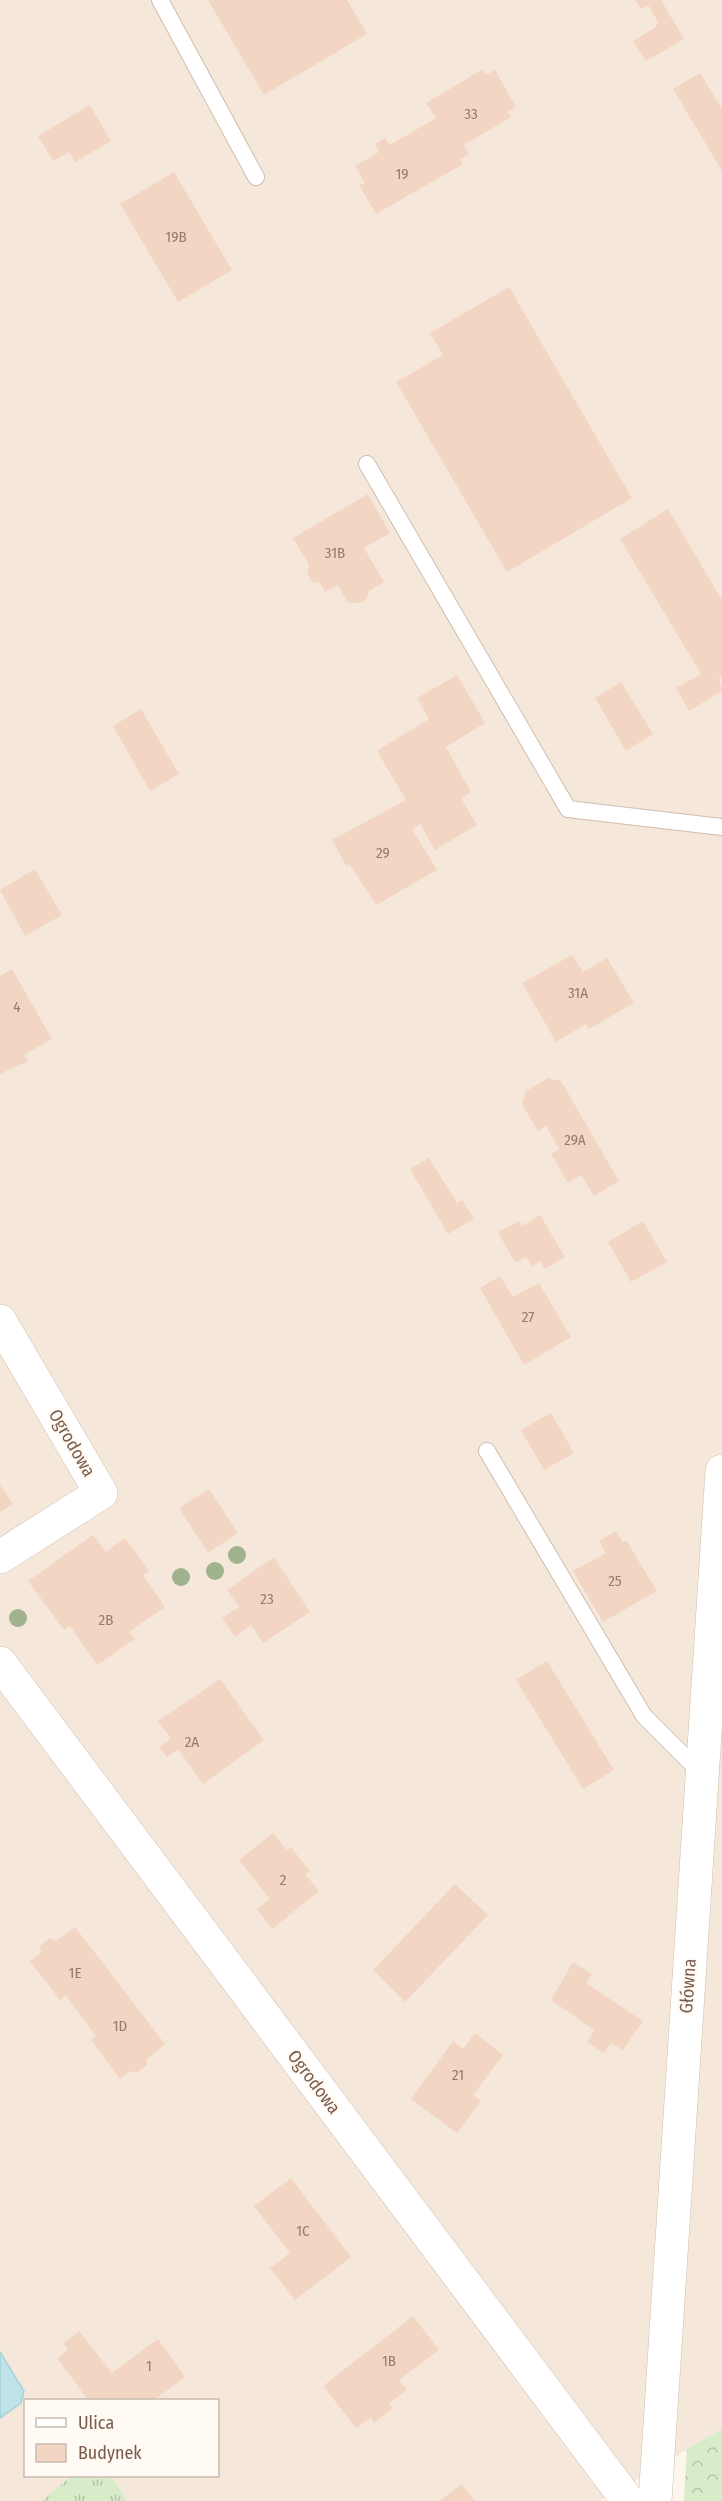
<svg xmlns="http://www.w3.org/2000/svg" width="722" height="2501" font-family="'Fira Sans Condensed',sans-serif">
  <defs>
    <pattern id="grass-tufts" width="24" height="20" patternUnits="userSpaceOnUse" patternTransform="scale(1.5)"><rect width="24" height="20" fill="#d8ecc9"/><path d="M3 7l-1-3M5 7V3M7 7l1-3M15 17l-1-3M17 17v-4M19 17l1-3" fill="none" stroke="#b4c2a5"/></pattern>
    <pattern id="forest-crowns" width="20" height="18" patternUnits="userSpaceOnUse" patternTransform="scale(1.5)"><rect width="20" height="18" fill="#d8ecc9"/><path d="M2 6a3 3 0 1 1 6 0M12 15a3 3 0 1 1 6 0" fill="none" stroke="#b4c2a5"/></pattern>
  </defs>
  <rect width="100%" height="100%" fill="#fdf6ec"/>
  <!-- residential -->
  <path fill="#f5e8da" d="M0 0H722V2429L600 2501H127L112 2476H218V2400H26V2476H71L42 2501H0Z"/>
  <!-- grass -->
  <path fill="url(#grass-tufts)" d="M71 2476H112L127 2501H42Z"/>
  <!-- forest -->
  <path fill="url(#forest-crowns)" d="M722 2429V2501H684L687 2449Z"/>
  <!-- water -->
  <path fill="#bfe3e8" stroke="#a5d3da" stroke-width="1.5" d="M0 2352 24 2391 21 2403 0 2418Z"/>
  <!-- building -->
  <path fill="#f3d5c3" d="M208 0H347L367 34 264 95Z
    M635 0H661L684 39 646 61 633 41 656 27 658 22 648 5 641 9Z
    M483 69 486 75 495 70 516 107 508 112 511 117 464 145 469 154 460 159 463 164 376 214 359 185 365 183 355 166 379 152 375 144 385 138 390 145 436 118 426 103Z
    M700 73 722 109V171L673 89Z
    M90 105 111 141 75 162 69 152 53 161 38 136Z
    M174 172 232 270 178 302 120 204Z
    M509 287 632 498 507 572 396 382 443 355 430 333Z
    M368 494 390 533 364 548 384 582 369 591 367 599 358 603H348L338 585 325 592 320 583 312 582 307 573 309 565 293 538Z
    M668 509 722 600V676L719 677 722 691 689 711 676 688 701 674 620 539Z
    M457 675 485 723 446 747 471 792 461 798 477 825 435 850 420 824 412 829 437 870 376 905 350 865 347 867 332 840 406 800 377 751 429 719 417 698Z
    M621 682 653 734 626 751 595 698Z
    M141 709 179 774 150 791 113 726Z
    M35 869 62 915 25 936 0 890Z
    M572 955 583 972 607 958 634 1003 589 1029 586 1024 556 1042 522 983Z
    M12 969 52 1039 24 1055 28 1061 0 1074V976Z
    M548 1078 561 1081 619 1181 594 1196 581 1175 568 1183 551 1154 559 1149 546 1126 538 1131 522 1104 526 1091Z
    M429 1158 457 1203 462 1200 474 1219 448 1234 410 1169Z
    M540 1215 565 1257 545 1269 540 1261 532 1267 526 1257 515 1263 498 1232 519 1221 522 1226Z
    M643 1221 667 1262 631 1282 608 1242Z
    M500 1276 513 1297 539 1283 571 1337 524 1365 480 1288Z
    M551 1413 574 1453 544 1470 521 1430Z
    M0 1485 13 1504 0 1512Z
    M209 1489 238 1533 208 1553 179 1508Z
    M616 1531 623 1543 626 1540 657 1591 603 1622 573 1571 606 1553 599 1541Z
    M93 1535 106 1552 125 1538 149 1571 143 1575 165 1607 129 1632 135 1639 97 1665 70 1626 64 1630 28 1581Z
    M274 1557 310 1612 263 1643 251 1625 235 1637 222 1618 239 1607 227 1590Z
    M547 1661 614 1770 583 1789 516 1680Z
    M220 1679 264 1740 203 1784 178 1749 167 1757 159 1747 171 1738 158 1721Z
    M273 1833 287 1850 291 1847 310 1871 305 1874 319 1891 272 1929 257 1909 270 1899 239 1860Z
    M455 1884 488 1915 405 2002 373 1970Z
    M75 1927 165 2044 147 2059V2065L137 2073 130 2071 120 2079 91 2040 96 2036 81 2016 66 1995 60 2000 30 1961 41 1953 40 1946 50 1938 56 1941Z
    M573 1962 592 1974 586 1983 643 2021 623 2050 611 2043 604 2053 587 2042 594 2030 551 2000Z
    M475 2033 503 2055 473 2095 481 2101 457 2133 411 2099 453 2041 463 2049Z
    M291 2178 351 2257 295 2300 270 2268 290 2253 254 2206Z
    M413 2316 439 2350 399 2380 407 2390 389 2403 393 2408 374 2423 371 2418 356 2428 323 2386Z
    M79 2331 112 2373 158 2339 185 2377 154 2400H88L57 2358 68 2350 64 2343Z
    M462 2484 475 2501H439Z"/>
  <g fill="none" stroke-linecap="round" stroke-linejoin="round">
    <defs>
      <path id="service" d="M160 0 256 177
        M367 464 568 809 722 827
        M487 1451 644 1716 701 1773"/>
      <path id="minor" d="M0 1321 101 1493 0 1557
        M0 1663 628 2501
        M655 2501 722 1471"/>
    </defs>
    <!-- service casing -->
    <use href="#service" stroke="#d1beb0" stroke-width="18"/>
    <!-- minor casing -->
    <use href="#minor" stroke="#d1beb0" stroke-width="34"/>
    <!-- service -->
    <use href="#service" stroke="#fff" stroke-width="16"/>
    <!-- minor -->
    <use href="#minor" stroke="#fff" stroke-width="33"/>
  </g>
  <!-- trees -->
  <g fill="#a0b28e">
    <circle cx="237" cy="1555" r="9"/>
    <circle cx="215" cy="1571" r="9"/>
    <circle cx="181" cy="1577" r="9"/>
    <circle cx="18" cy="1618" r="9"/>
  </g>
  <g text-anchor="middle" dominant-baseline="central" stroke-width="5" stroke-linejoin="round" paint-order="stroke">
    <!-- number labels -->
    <g font-size="15" fill="#987a6a">
      <text x="471" y="114">33</text>
      <text x="402" y="174">19</text>
      <text x="176" y="237">19B</text>
      <text x="335" y="553">31B</text>
      <text x="383" y="853">29</text>
      <text x="578" y="993">31A</text>
      <text x="17" y="1007">4</text>
      <text x="575" y="1140">29A</text>
      <text x="528" y="1317">27</text>
      <text x="615" y="1581">25</text>
      <text x="267" y="1599">23</text>
      <text x="106" y="1620">2B</text>
      <text x="192" y="1742">2A</text>
      <text x="283" y="1880">2</text>
      <text x="75" y="1973">1E</text>
      <text x="120" y="2026">1D</text>
      <text x="458" y="2075">21</text>
      <text x="303" y="2231">1C</text>
      <text x="389" y="2361">1B</text>
      <text x="149" y="2366">1</text>
    </g>
    <!-- street labels -->
    <g font-size="18" fill="#7a5c4d" stroke="#fffaf3">
      <text transform="translate(72 1443) rotate(60)">Ogrodowa</text>
      <text transform="translate(688 1986) rotate(-86)">Główna</text>
      <text transform="translate(314 2082) rotate(53)">Ogrodowa</text>
    </g>
  </g>
  <!-- legend -->
  <rect x="24" y="2399" width="195" height="78" fill="#fffaf3" stroke="#cabbb1" stroke-width="1.5"/>
  <rect x="36" y="2418" width="30" height="9" fill="#ffffff" stroke="#cabbb1" stroke-width="1.5"/>
  <text x="78" y="2429" font-size="18" fill="#7a5c4d">Ulica</text>
  <rect x="36" y="2444" width="30" height="18" fill="#f3d5c3" stroke="#cabbb1" stroke-width="1.5"/>
  <text x="78" y="2459" font-size="18" fill="#7a5c4d">Budynek</text>
</svg>
